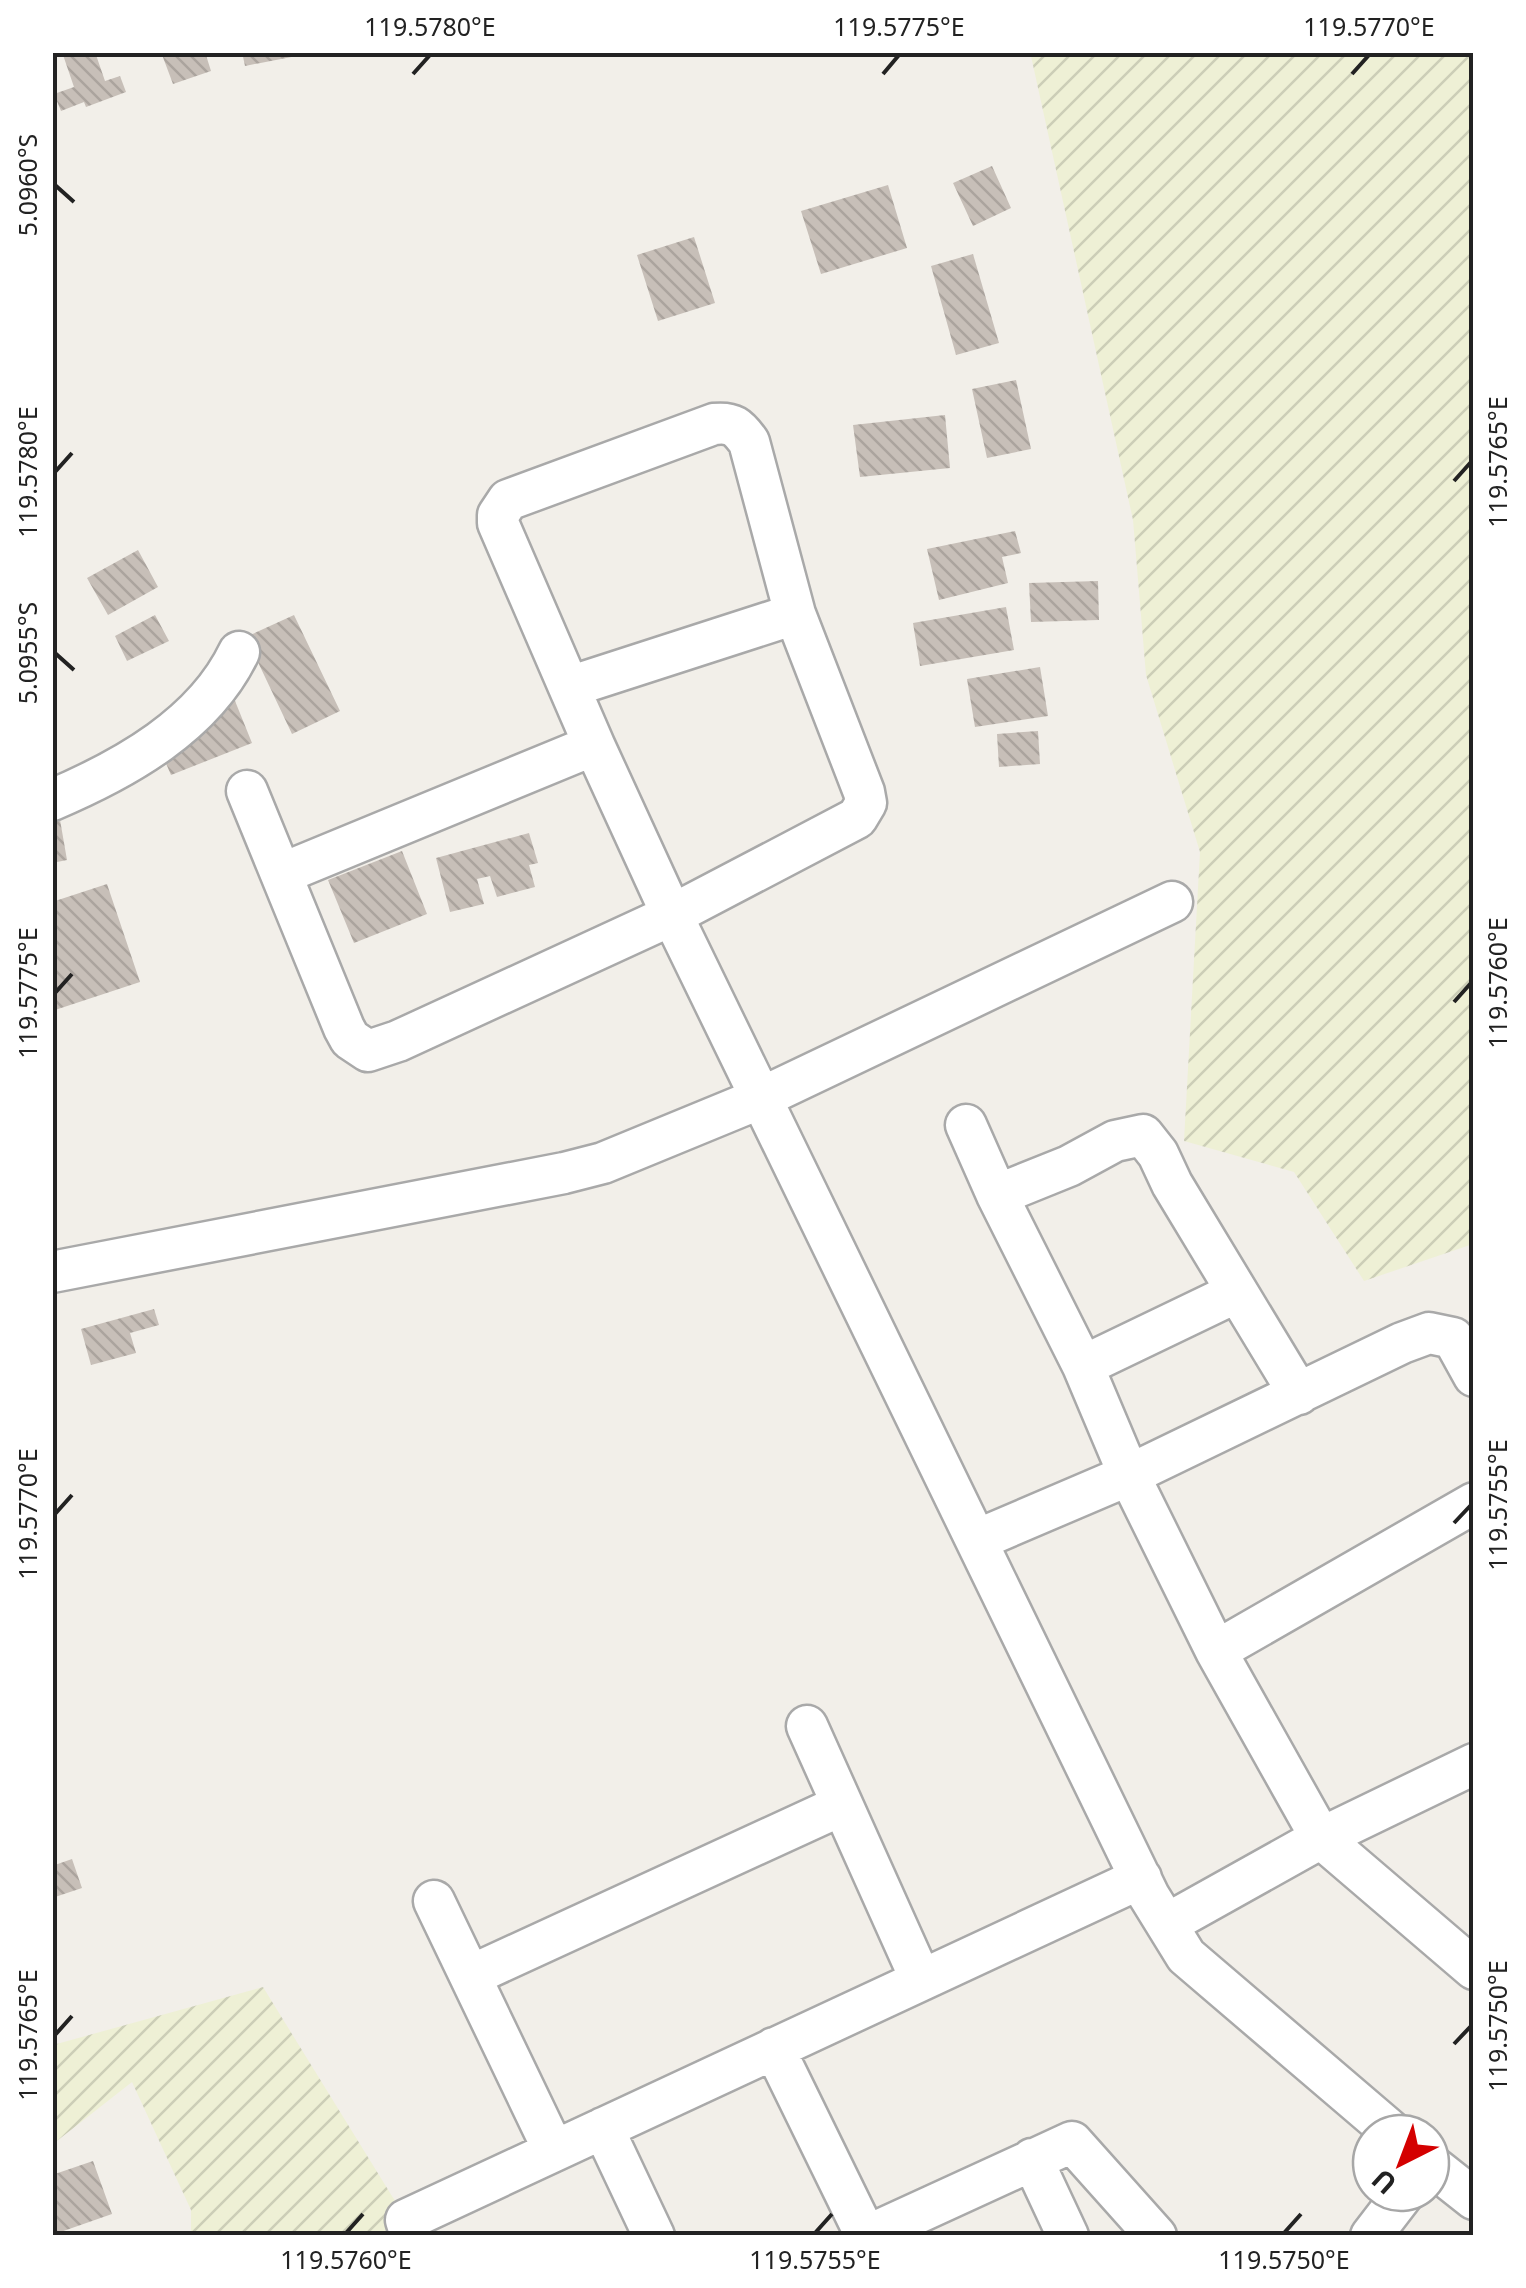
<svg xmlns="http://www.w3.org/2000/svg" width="1526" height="2288" font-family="'Noto Sans',sans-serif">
  <defs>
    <pattern id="farmland-furrows" width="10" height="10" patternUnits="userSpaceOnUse" patternTransform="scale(2.5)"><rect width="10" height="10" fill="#eef0d5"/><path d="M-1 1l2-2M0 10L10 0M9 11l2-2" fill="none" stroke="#ccceb7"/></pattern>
    <pattern id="building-back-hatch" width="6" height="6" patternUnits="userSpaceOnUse" patternTransform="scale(2.5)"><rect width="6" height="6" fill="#c7bfb8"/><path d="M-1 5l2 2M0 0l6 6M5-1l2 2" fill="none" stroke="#aba49e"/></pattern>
  </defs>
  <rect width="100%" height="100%" fill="#f2efe9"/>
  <!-- farmland -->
  <path fill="url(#farmland-furrows)" d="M1036 52 1473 53V1244L1364 1281 1294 1172 1184 1141 1200 852 1146 675 1133 520 1031 56Z
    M263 1987 416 2235H191V2210L132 2082 53 2144V2045Z"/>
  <!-- building -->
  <path fill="url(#building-back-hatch)" d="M62 52H95L105 81 120 76 126 92 86 107 84 102 61 111 54 94 74 87Z
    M161 52H205L211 71 173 84Z
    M242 52H307V54L245 66Z
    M992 166 1011 208 973 226 953 183Z
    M888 185 907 248 821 274 801 211Z
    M694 237 715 303 658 321 637 255Z
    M973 254 999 343 956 355 931 266Z
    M1016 380 1031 449 987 458 972 389Z
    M945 415 950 468 860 477 853 425Z
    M1015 531 1021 553 1002 557 1008 583 939 600 927 549Z
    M138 550 158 587 108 615 87 578Z
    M1098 581 1099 620 1031 622 1029 583Z
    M1006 607 1014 650 920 666 913 623Z
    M155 615 169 641 127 661 115 636Z
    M294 615 340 711 292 734 246 637Z
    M1040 667 1048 716 975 727 967 679Z
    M231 691 252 743 171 775 149 724Z
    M1038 731 1040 764 999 767 997 734Z
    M59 814 67 860 52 863V815Z
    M529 833 538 863 529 865 535 887 497 897 490 876 477 879 484 904 450 912 436 858Z
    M402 851 427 914 354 943 328 880Z
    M107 884 140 982 52 1011V902Z
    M154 1309 159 1325 130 1333 136 1353 91 1365 81 1329Z
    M72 1859 82 1888 52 1898V1866Z
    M93 2161 112 2214 52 2235V2175Z"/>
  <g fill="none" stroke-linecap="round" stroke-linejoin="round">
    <defs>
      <path id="street" d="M569 687 795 614
        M594 745 672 915 1149 1896 1186 1956 1393 2133
        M247 791 344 1028 350 1039 368 1051 398 1041 672 915 857 818 866 803 864 792 795 614 749 442C738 427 733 422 714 424L508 500 498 515V523L594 745 281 874
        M52 800C125 769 204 725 239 652
        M966 1125 997 1195
        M52 1272 564 1173 603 1163 761 1098 1172 902
        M1083 1366 1237 1292
        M1299 1394 1172 1184 1158 1154 1143 1135 1115 1141 1069 1166 997 1195 1083 1366 1129 1475 1216 1651 1321 1838 1474 1969
        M977 1540 1129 1475 1402 1343 1429 1333 1453 1338 1474 1376
        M1216 1651 1474 1503
        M807 1726 921 1980
        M434 1901 554 2151
        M1167 1924 1321 1838 1474 1764
        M470 1976 842 1805
        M774 2048 866 2236
        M603 2128 654 2236
        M1032 2159 1068 2236
        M1431 2165 1474 2199
        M411 2236 406 2220 1141 1878
        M867 2236 1072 2142 1156 2236
        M1371 2236 1404 2193"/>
    </defs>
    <!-- street casing -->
    <use href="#street" stroke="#a9a9a9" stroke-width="45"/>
    <!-- street -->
    <use href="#street" stroke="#fff" stroke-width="40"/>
  </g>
  <!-- ticks -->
  <path fill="none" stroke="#222" stroke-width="4" d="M413 74 430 55M883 74 899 55M1352 74 1369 55M55 185 74 202M55 472 72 453M1454 481 1471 462M55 653 74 670M55 993 72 974M1454 1002 1471 983M55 1514 72 1495M1454 1523 1471 1505M55 2035 72 2016M1454 2044 1471 2026M346 2233 363 2214M815 2233 832 2214M1284 2233 1301 2214"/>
  <!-- border -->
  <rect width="1526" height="2288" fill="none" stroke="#ffffff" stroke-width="110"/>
  <!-- north arrow -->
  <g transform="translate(1401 2163) rotate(222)"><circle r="48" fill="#ffffff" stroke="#a7a7a7" stroke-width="2.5"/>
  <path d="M0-8L18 38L0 25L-18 38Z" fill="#d40000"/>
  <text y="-15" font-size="28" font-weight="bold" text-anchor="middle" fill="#222222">U</text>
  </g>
  <rect x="55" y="55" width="1416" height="2178" fill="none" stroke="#222" stroke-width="4"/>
  <g font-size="25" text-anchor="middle" fill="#222">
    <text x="430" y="36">119.5780°E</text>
    <text x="899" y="36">119.5775°E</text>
    <text x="1369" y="36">119.5770°E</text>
    <text transform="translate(28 185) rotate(-90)" y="9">5.0960°S</text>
    <text transform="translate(1498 462) rotate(-90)" y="9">119.5765°E</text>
    <text transform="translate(28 472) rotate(-90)" y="9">119.5780°E</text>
    <text transform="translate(28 653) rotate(-90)" y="9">5.0955°S</text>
    <text transform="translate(1498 983) rotate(-90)" y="9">119.5760°E</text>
    <text transform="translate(28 993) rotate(-90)" y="9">119.5775°E</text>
    <text transform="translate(1498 1505) rotate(-90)" y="9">119.5755°E</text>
    <text transform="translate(28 1514) rotate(-90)" y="9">119.5770°E</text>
    <text transform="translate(1498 2026) rotate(-90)" y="9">119.5750°E</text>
    <text transform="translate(28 2035) rotate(-90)" y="9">119.5765°E</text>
    <text x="346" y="2269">119.5760°E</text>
    <text x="815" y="2269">119.5755°E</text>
    <text x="1284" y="2269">119.5750°E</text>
  </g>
</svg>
